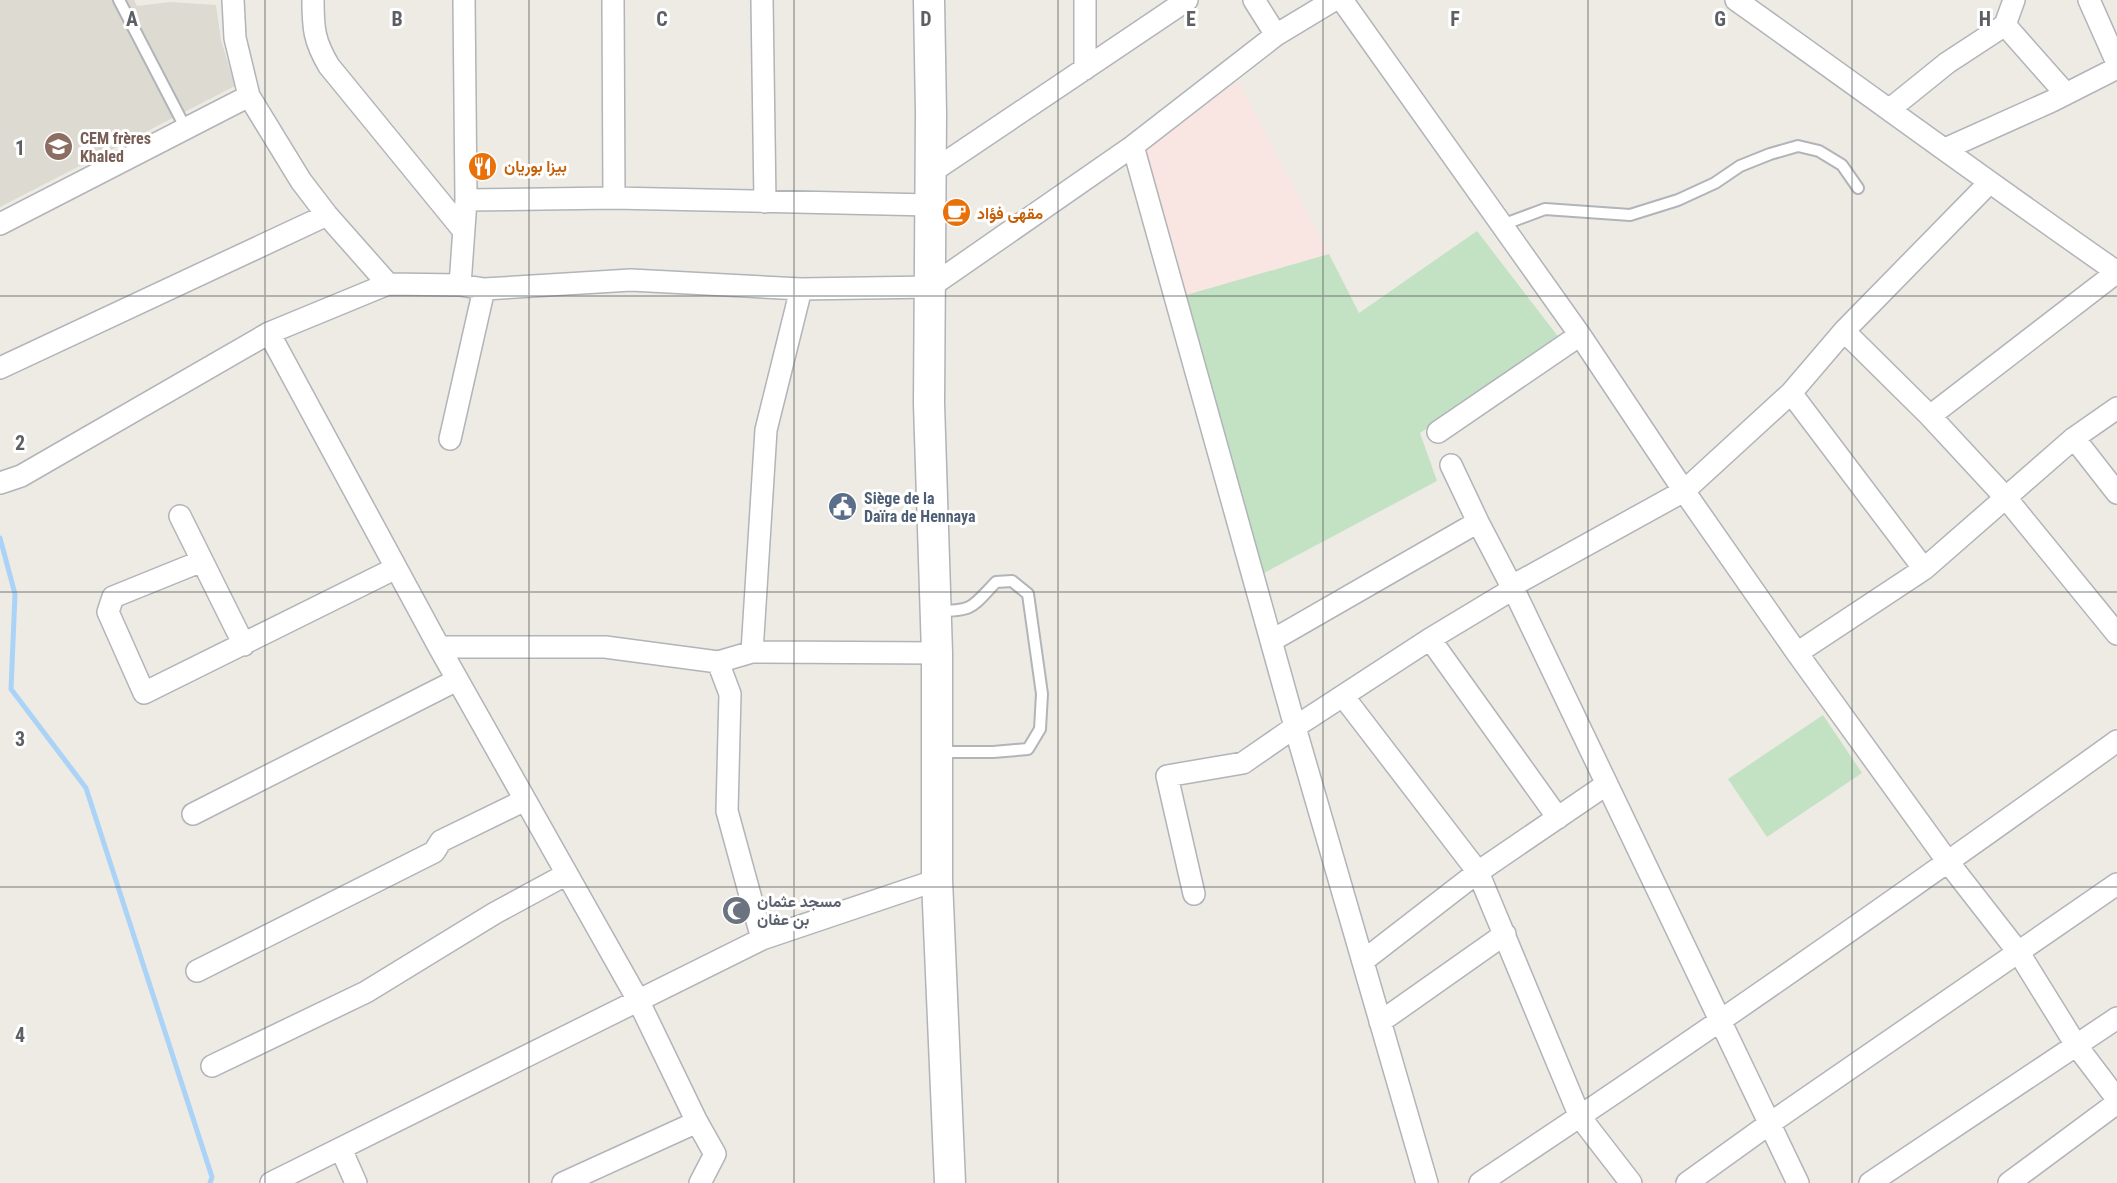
<svg xmlns="http://www.w3.org/2000/svg" width="2117" height="1183" font-family="'Roboto Condensed',Vazirmatn,sans-serif">
  <rect width="100%" height="100%" fill="#edebe4"/>
  <!-- education -->
  <path fill="#dddad2" d="M0 0H134L137 6 170 2 216 5 221 40 235 86 0 207Z"/>
  <!-- medical -->
  <path fill="#f9e5e2" d="M1238 81 1329 254 1186 295 1143 147Z"/>
  <!-- green -->
  <path fill="#c3e2c4" d="M1477 231 1560 339 1420 433 1437 481 1262 574 1186 295 1329 254 1359 313Z
    M1823 715 1862 773 1767 837 1728 779Z"/>
  <g fill="none" stroke-linecap="round" stroke-linejoin="round">
    <!-- stream -->
    <path stroke="#aad3f7" stroke-width="5" d="M0 538 15 594 11 689 86 788 212 1177 210 1183"/>
    <defs>
      <path id="service" d="M119 0 185 127
        M1502 225 1545 209 1630 215 1678 200 1715 183 1740 166 1770 154 1798 146 1819 151 1842 165 1858 188
        M937 752H993L1028 749 1040 729 1042 694 1028 594 1012 581 996 582C972 607 974 611 938 611"/>
      <path id="minor" d="M233 0 235 38 249 96 301 181 327 215 388 284 460 285 484 289 631 280 801 289 930 287 1133 146 1276 35 1334 0
        M313 0C313 28 314 41 329 66L463 230
        M613 0 614 198
        M762 0 765 202
        M1254 0 1276 35
        M1342 0 1580 335 1684 491 1797 653 1948 862 2019 953 2076 1045 2117 1099
        M1736 0C1863 90 1989 183 2117 272
        M2014 0 2005 25 2066 94
        M2089 0 2117 63
        M1085 69V0
        M1890 109 1947 63 2005 25
        M1133 146 1299 741 1427 1183
        M1945 149 2052 101 2117 68
        M930 173 1187 0
        M466 200 614 198 930 205
        M0 224 249 96
        M460 285 466 200 464 0
        M1844 331 1930 416 2006 498 2117 634
        M269 333 439 647 638 1000 697 1122 715 1154 700 1183
        M0 368 327 215
        M1791 393 1924 569
        M1930 416 2117 272
        M1438 432 1580 335
        M2074 438 2117 493
        M450 439 484 289
        M1451 465 1478 522 1513 589
        M0 483 21 476 269 333 388 284
        M180 516 244 645
        M202 561 113 597 108 612 144 693 396 568
        M1512 586 1798 1183
        M1430 639 1558 818
        M1271 641 1478 522
        M439 647H605L718 662 752 652 937 653
        M752 652 766 430 801 289
        M1797 653 1924 569 2074 438 2117 408
        M718 662 730 694 727 811 762 939
        M1343 696 1478 872 1580 1117 1631 1183
        M193 814 457 680
        M1194 894 1167 776 1243 763 1295 727 1430 639 1513 589 1512 586 1684 491 1791 393 1844 331 1989 183
        M1363 961 1478 872 1607 784
        M197 971 434 852 441 841 525 800
        M1380 1022 1505 934
        M212 1066 366 992 495 913 567 874
        M341 1149 356 1183
        M271 1183 762 939 937 880
        M563 1183 697 1122
        M1480 1183C1696 1040 1907 892 2117 741
        M1687 1183 1769 1124 2117 884
        M1870 1183 2117 1018
        M2009 1183 2117 1103"/>
      <path id="secondary" d="M929 0 931 113 929 404 937 653V880L950 1183"/>
    </defs>
    <!-- service casing -->
    <use href="#service" stroke="#b1b4b8" stroke-width="14"/>
    <!-- minor casing -->
    <use href="#minor" stroke="#b1b4b8" stroke-width="24"/>
    <!-- secondary casing -->
    <use href="#secondary" stroke="#b1b3b8" stroke-width="33"/>
    <!-- service -->
    <use href="#service" stroke="#fff" stroke-width="10"/>
    <!-- minor -->
    <use href="#minor" stroke="#fff" stroke-width="21"/>
    <!-- secondary -->
    <use href="#secondary" stroke="#fff" stroke-width="30"/>
  </g>
  <!-- grid -->
  <path fill="none" stroke="#5c5f63" stroke-width="1.5" stroke-opacity="0.55" d="M265 0V1183M529 0V1183M794 0V1183M1058 0V1183M1323 0V1183M1588 0V1183M1852 0V1183M0 296H2117M0 592H2117M0 887H2117"/>
  <!-- icons -->
  <defs>
    <symbol id="school-disc" viewBox="-11 -11 22 22"><circle r="9.5" fill="#8d6e63" stroke="#fff"/><path d="M0-5L7-2L0 1L-7-2ZM-4 1L0 2.5L4 1V4Q0 6-4 4Z" fill="#fff"/></symbol>
    <symbol id="restaurant-disc" viewBox="-11 -11 22 22"><circle r="9.5" fill="#e8710a" stroke="#fff"/><path d="M-5-6h1v4h1v-4h1v4h1v-4h1v5L-1.5 .5V6h-2V.5L-5-1ZM5-6V6H3V1.5H1.5Q1.5-4 5-6Z" fill="#fff"/></symbol>
    <symbol id="cafe-disc" viewBox="-11 -11 22 22"><circle r="9.5" fill="#e8710a" stroke="#fff"/><path d="M-5.5-4.5H6V0H3Q3 3.5 0 3.5H-2.5Q-5.5 3.5-5.5 0ZM3-3.2v2h1.7v-2ZM-6 4.5H4V6H-6Z" fill="#fff"/></symbol>
    <symbol id="civic-disc" viewBox="-11 -11 22 22"><circle r="9.5" fill="#5c6f8a" stroke="#fff"/><path d="M-.6-6.5H3V-4.5H.6V-3L4-1V1h2V6H-6V1h2V-1L-.6-3ZM-1.2 2.5V6h2.4V2.5Z" fill="#fff"/></symbol>
    <symbol id="mosque-disc" viewBox="-11 -11 22 22"><circle r="9.5" fill="#6b7280" stroke="#fff"/><path d="M3.5-4.9A6 6 0 1 0 3.5 4.9A5 5 0 1 1 3.5-4.9Z" fill="#fff"/></symbol>
  </defs>
  <g fill-rule="evenodd">
    <use href="#school-disc" x="42" y="130" width="33" height="33"/>
    <use href="#restaurant-disc" x="466" y="150" width="33" height="33"/>
    <use href="#cafe-disc" x="940" y="196" width="33" height="33"/>
    <use href="#civic-disc" x="826" y="490" width="33" height="33"/>
    <use href="#mosque-disc" x="720" y="894" width="33" height="33"/>
  </g>
  <g text-anchor="middle" dominant-baseline="central" stroke-width="6" stroke-linejoin="round" paint-order="stroke">
    <!-- education labels -->
    <g font-size="16" font-weight="bold" fill="#785e54" stroke="#fff" text-anchor="start">
      <text x="80" y="138">CEM frères<tspan x="80" dy="18">Khaled</tspan></text>
    </g>
    <!-- food labels -->
    <g font-size="16" font-weight="bold" fill="#c56008" stroke="#fff" text-anchor="start">
      <text x="504" y="166">بيزا بوريان</text>
      <text x="977" y="213">مقهى فؤاد</text>
    </g>
    <!-- service labels -->
    <g font-size="16" font-weight="bold" fill="#4e5e75" stroke="#fff" text-anchor="start">
      <text x="864" y="498">Siège de la<tspan x="864" dy="18">Daïra de Hennaya</tspan></text>
    </g>
    <!-- worship labels -->
    <g font-size="16" font-weight="bold" fill="#5b616d" stroke="#fff" text-anchor="start">
      <text x="757" y="901">مسجد عثمان<tspan x="757" dy="18">بن عفان</tspan></text>
    </g>
  </g>
  <g font-size="20" text-anchor="middle" font-weight="bold" fill="#5c5f63" stroke="#fff" stroke-width="6" stroke-linejoin="round" paint-order="stroke">
    <text x="132" y="26">A</text>
    <text x="397" y="26">B</text>
    <text x="662" y="26">C</text>
    <text x="926" y="26">D</text>
    <text x="1191" y="26">E</text>
    <text x="1455" y="26">F</text>
    <text x="1720" y="26">G</text>
    <text x="1985" y="26">H</text>
    <text x="20" y="155">1</text>
    <text x="20" y="450">2</text>
    <text x="20" y="746">3</text>
    <text x="20" y="1042">4</text>
  </g>
</svg>
